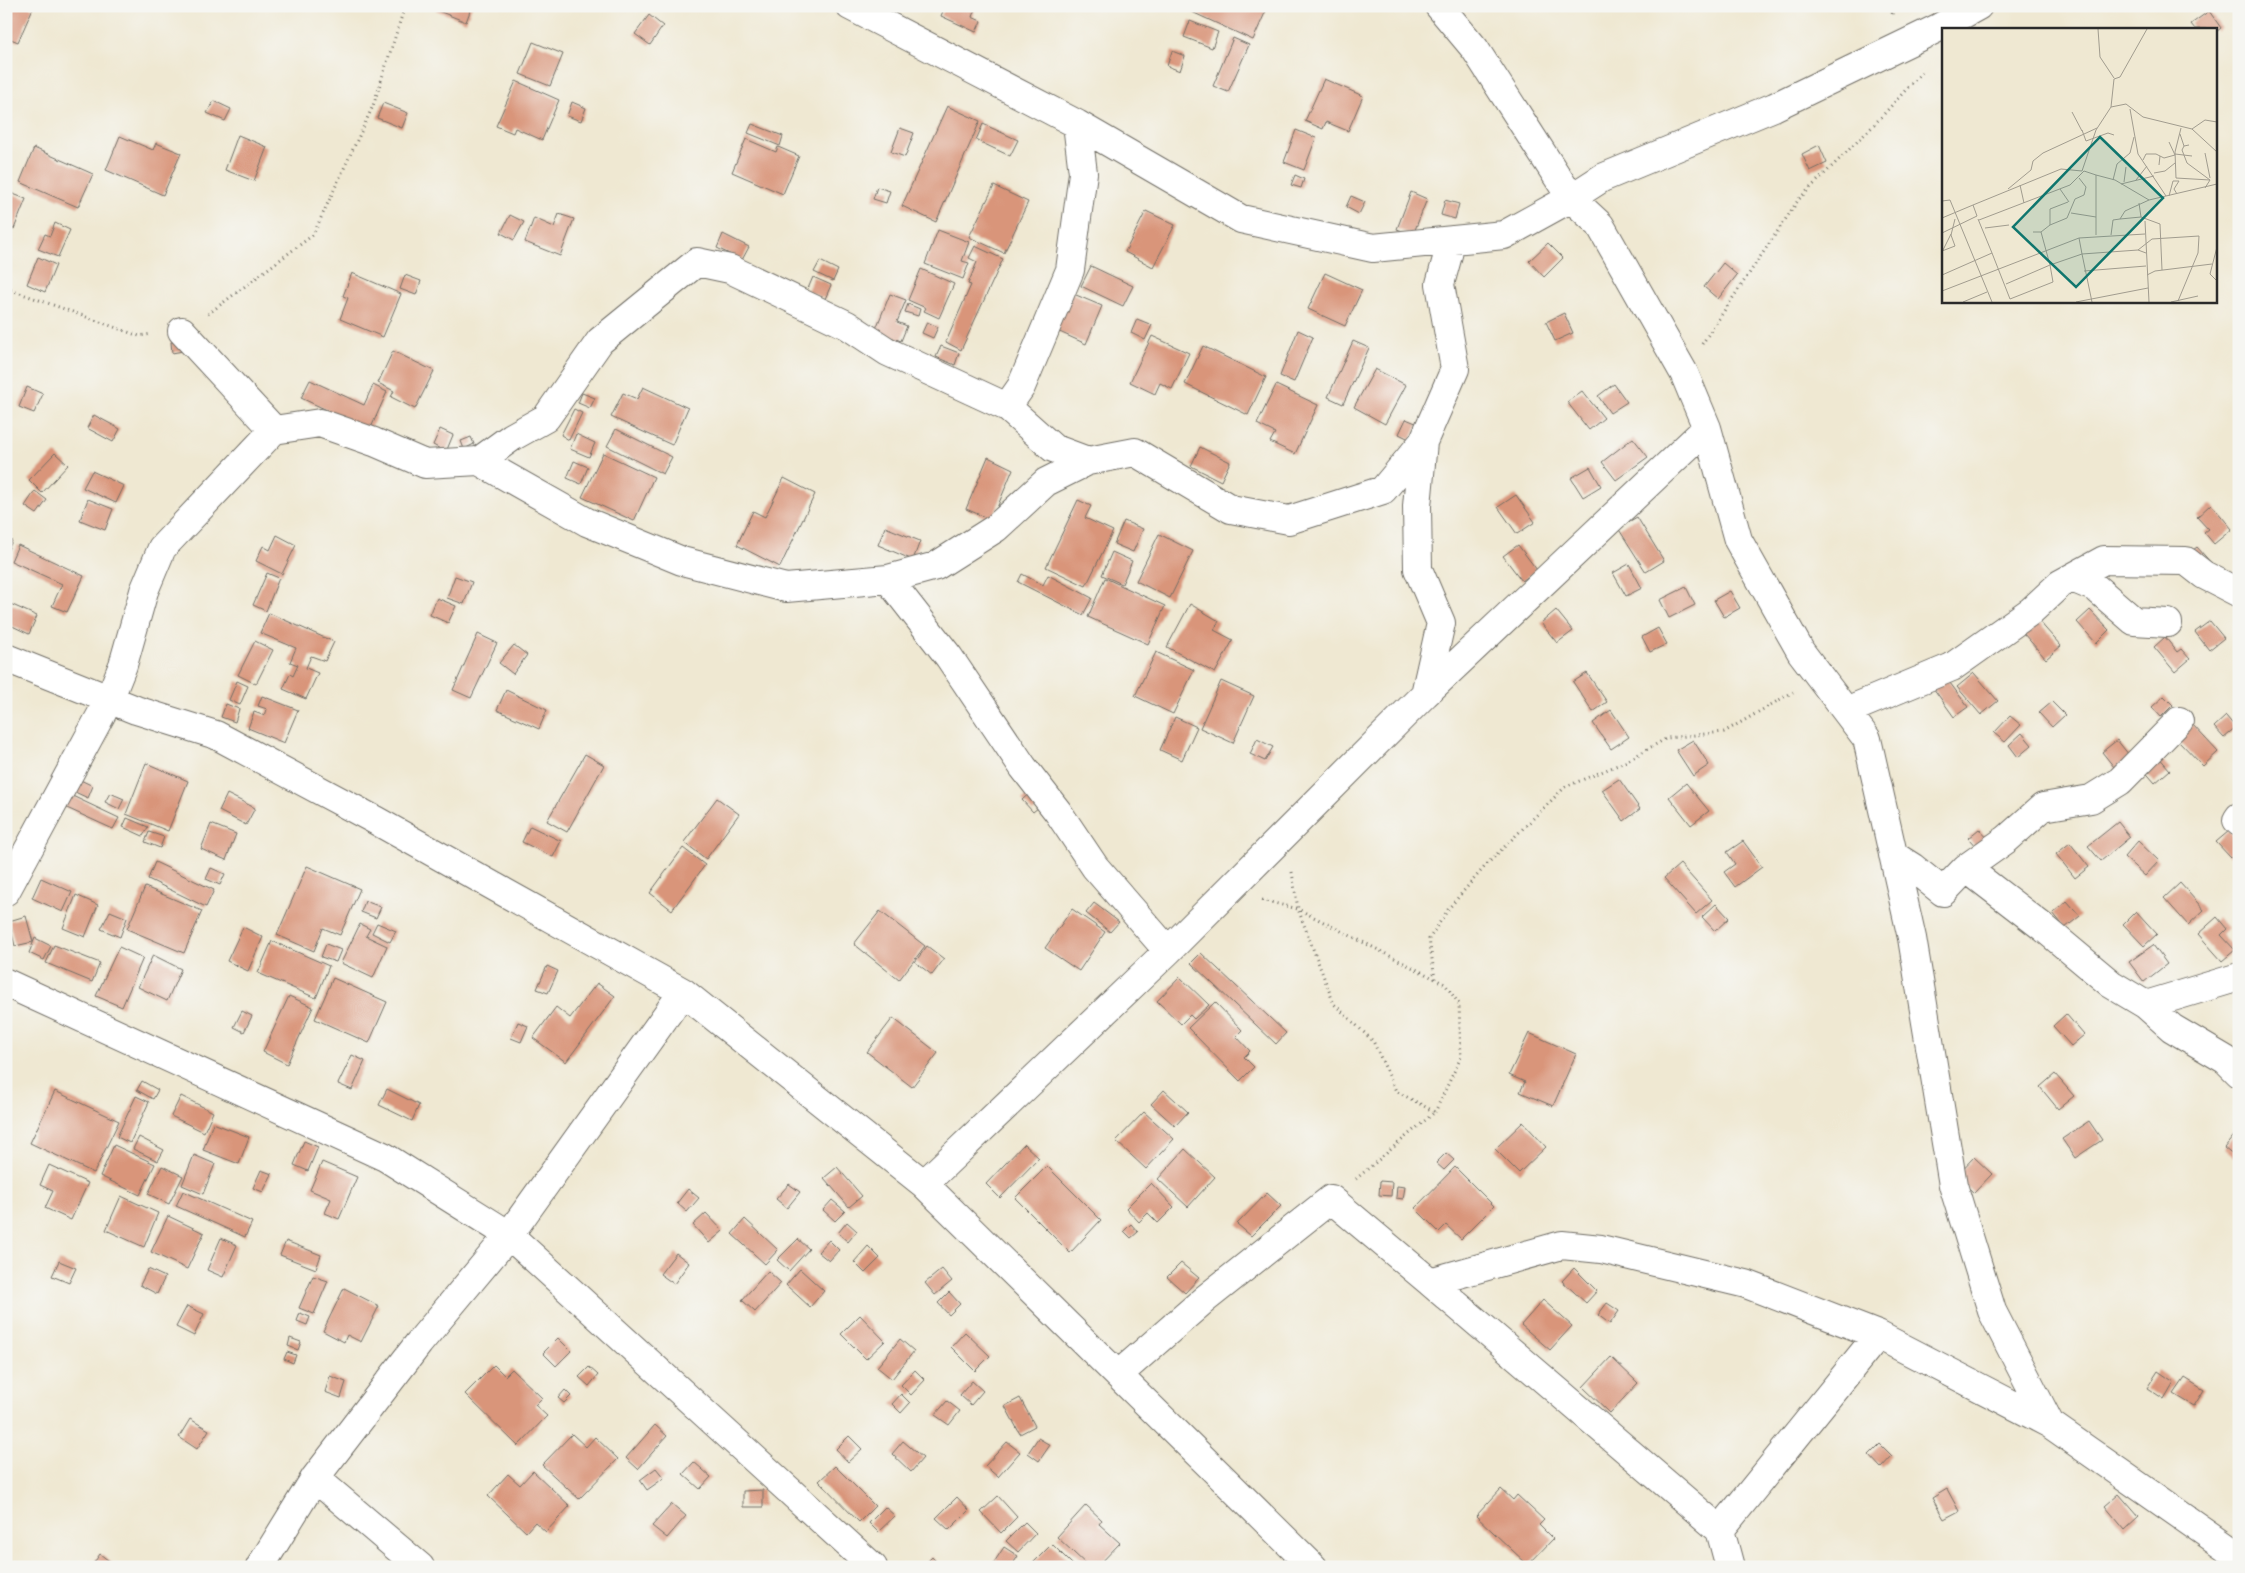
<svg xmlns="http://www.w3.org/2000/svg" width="2245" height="1573" font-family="'IM FELL Great Primer',serif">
  <rect width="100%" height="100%" fill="#f6f6f2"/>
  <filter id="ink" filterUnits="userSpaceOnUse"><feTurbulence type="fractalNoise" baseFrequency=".02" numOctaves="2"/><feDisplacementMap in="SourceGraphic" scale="10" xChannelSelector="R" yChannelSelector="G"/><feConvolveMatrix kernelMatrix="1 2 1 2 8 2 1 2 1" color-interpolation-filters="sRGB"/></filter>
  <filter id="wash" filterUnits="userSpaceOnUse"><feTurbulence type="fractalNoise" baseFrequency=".0096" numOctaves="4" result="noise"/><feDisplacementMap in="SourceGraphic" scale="20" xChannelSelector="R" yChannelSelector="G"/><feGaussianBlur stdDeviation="1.12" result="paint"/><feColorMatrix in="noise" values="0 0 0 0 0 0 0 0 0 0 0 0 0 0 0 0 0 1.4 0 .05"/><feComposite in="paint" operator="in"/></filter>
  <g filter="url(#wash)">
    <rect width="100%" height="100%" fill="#efe8d2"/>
    <g id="blocks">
      <!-- building -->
      <path fill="#d9957a" d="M12 6H28L33 8 18 42 6 37V20Z
        M437 6H472L466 22 436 10Z
        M945 6H976L972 17 981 21 976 32 941 16Z
        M1194 6H1268L1253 40 1192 12Z
        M2209 11 2221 28 2216 32V29H2195L2191 24Z
        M649 15 663 26 650 45 635 34Z
        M1190 21 1218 32 1212 48 1184 37Z
        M1233 38 1249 45 1228 92 1213 86Z
        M533 42 563 54 550 86 520 74Z
        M1172 51 1185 56 1180 71 1167 66Z
        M1324 79 1363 96 1348 131 1326 122 1323 129 1305 121Z
        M516 81 559 100 542 140 515 128 513 133 496 126Z
        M214 101 231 109 225 121 207 113Z
        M572 102 586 108 581 121 567 116Z
        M383 103 408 113 402 128 377 118Z
        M947 106 980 121 936 222 902 206Z
        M752 124 783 136 780 146 748 133Z
        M983 124 1018 140 1010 156 976 140Z
        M900 128 914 133 905 157 891 152Z
        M1296 130 1316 138 1304 170 1284 162Z
        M238 135 267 147 254 181 225 170Z
        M120 136 153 150 156 143 181 153 163 195 106 170Z
        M746 139 776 152 778 147 799 156 783 194 732 172Z
        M1819 145 1827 163 1810 171 1802 154Z
        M34 148 93 174 78 207 20 182Z
        M1295 175 1304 179 1301 188 1291 185Z
        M994 186 1028 202 1004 253 969 237Z
        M877 187 890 191 886 203 873 199Z
        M8 192 26 199 14 229 6 225V196Z
        M1411 192 1427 199 1413 235 1397 229Z
        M1351 196 1365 202 1359 214 1346 207Z
        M1445 200 1459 204 1455 219 1441 215Z
        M1146 211 1175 225 1153 267 1125 252Z
        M559 214 574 219 560 256 525 242 534 218 554 227Z
        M510 215 524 222 514 240 501 233Z
        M55 223 70 230 58 257 38 249 45 234 50 236Z
        M938 230 969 242 962 261 969 263 963 279 925 264Z
        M723 234 749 247 742 260 717 248Z
        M1548 243 1563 258 1544 277 1529 261Z
        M975 246 1003 259 961 350 946 342 971 285 968 284 977 262 969 258Z
        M38 257 56 265 45 292 27 284Z
        M820 261 838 270 833 281 814 272Z
        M1723 263 1737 275 1718 299 1704 287Z
        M1091 266 1133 286 1123 306 1081 286Z
        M921 269 954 284 939 318 924 311 926 308 908 300Z
        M352 273 401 294 383 337 340 319 348 298 343 296Z
        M1325 273 1362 290 1345 326 1308 309Z
        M405 275 421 281 416 295 400 289Z
        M813 277 831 285 825 299 807 291Z
        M1069 292 1102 306 1086 344 1053 329Z
        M890 294 906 300 897 322 907 326 901 341 875 331Z
        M908 304 920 309 918 316 905 312Z
        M1564 313 1573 333 1555 341 1546 322Z
        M1137 319 1152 325 1145 340 1131 333Z
        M927 322 938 327 933 338 922 333Z
        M1298 330 1313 337 1294 382 1280 376Z
        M1152 336 1189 353 1172 389 1160 383 1155 394 1130 382Z
        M182 341 183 351 172 353 171 342Z
        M1353 341 1369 348 1343 404 1328 397Z
        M941 346 959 353 955 365 936 357Z
        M1203 346 1266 377 1248 415 1185 384Z
        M393 351 434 371 415 409 391 397 394 391 378 383Z
        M1375 369 1406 385 1385 424 1354 407Z
        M310 380 364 405 373 385 387 392 370 430 301 398Z
        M1614 384 1627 402 1610 413 1598 396Z
        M1276 385 1318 405 1295 454 1270 442 1275 433 1257 424Z
        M27 387 43 394 34 413 19 407Z
        M643 387 688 408 672 445 611 417 623 393 637 399Z
        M1582 391 1604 418 1589 430 1567 402Z
        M582 393 595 398 590 408 578 403Z
        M574 409 582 413 569 440 561 435Z
        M94 415 120 429 113 442 87 428Z
        M1406 419 1418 424 1411 440 1399 434Z
        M440 429 453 435 446 452 433 445Z
        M616 429 672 457 663 474 607 446Z
        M576 434 595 443 589 457 570 449Z
        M471 437 474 444 464 449 461 441Z
        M1633 438 1648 457 1616 480 1602 462Z
        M1200 447 1230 462 1221 481 1191 466Z
        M55 453 68 465 42 493 29 480Z
        M603 453 654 477 634 521 582 497Z
        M988 457 1013 469 992 520 966 509Z
        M574 461 588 467 581 484 567 478Z
        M1590 467 1601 486 1583 497 1571 478Z
        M92 471 124 486 116 503 83 488Z
        M784 478 815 494 780 567 737 545 753 511 765 517Z
        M35 491 47 500 37 514 25 506Z
        M1516 495 1535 522 1517 534 1498 507Z
        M88 499 113 509 105 530 80 520Z
        M1078 500 1091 506 1085 518 1113 531 1086 586 1046 567Z
        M2211 504 2232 529 2214 544 2204 532 2208 529 2197 517Z
        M1637 517 1664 561 1646 572 1618 528Z
        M1124 521 1143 529 1133 552 1114 544Z
        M885 527 920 541 913 560 878 545Z
        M1159 534 1193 551 1170 598 1136 581Z
        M277 535 296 545 282 574 256 561 263 546 270 550Z
        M6 538 12 541 6 554Z
        M18 545 84 576 67 612 52 606 62 584 11 561Z
        M1518 545 1537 570 1522 581 1503 556Z
        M2197 547 2213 565 2189 553Z
        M1112 552 1132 561 1122 584 1102 575Z
        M1629 564 1642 588 1626 596 1613 573Z
        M267 573 279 578 266 611 253 605Z
        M1022 574 1043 585 1048 575 1092 598 1083 615 1018 582Z
        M455 576 472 582 464 604 447 598Z
        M1105 578 1165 606 1148 644 1088 617Z
        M1686 587 1695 605 1669 618 1660 600Z
        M1730 591 1740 608 1724 617 1714 600Z
        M437 598 456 606 448 623 430 615Z
        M6 602 37 616 29 634 6 623Z
        M1190 604 1219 621 1214 630 1233 640 1215 673 1167 647Z
        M1556 610 1573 631 1557 643 1541 623Z
        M2090 610 2109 630 2096 643 2077 622Z
        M269 613 334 642 325 661 311 656 306 668 318 673 306 699 283 689 290 674 293 676 298 665 290 662 296 648 260 633Z
        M2038 620 2061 646 2046 659 2023 633Z
        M2210 621 2224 638 2209 650 2195 632Z
        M1658 628 1667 644 1650 652 1642 637Z
        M478 634 497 643 471 698 453 690Z
        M2165 637 2177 652 2181 649 2190 659 2175 672 2154 647Z
        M255 641 273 650 256 684 238 675Z
        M514 645 527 655 513 674 499 663Z
        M1156 652 1194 670 1173 714 1135 696Z
        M1587 673 1607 702 1593 712 1573 682Z
        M1974 673 1998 701 1981 715 1957 687Z
        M1944 675 1968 707 1954 717 1931 685Z
        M237 681 248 686 240 705 229 700Z
        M1221 681 1254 696 1233 743 1200 728Z
        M506 690 547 710 539 729 497 710Z
        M262 696 298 710 284 743 248 728 254 712 265 716 267 709 258 706Z
        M2164 696 2173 705 2161 717 2152 707Z
        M2052 702 2065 715 2052 727 2039 713Z
        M226 704 239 709 235 722 221 717Z
        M1611 710 1629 737 1611 749 1593 723Z
        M2010 716 2021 725 2005 742 1994 733Z
        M2226 716 2236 728 2224 738 2214 727Z
        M1175 717 1197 727 1182 760 1160 750Z
        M2192 724 2218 752 2203 766 2177 739Z
        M2022 733 2032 745 2018 757 2009 745Z
        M1257 739 1273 747 1265 761 1250 754Z
        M1693 740 1709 765 1693 776 1676 750Z
        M2117 740 2133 760 2118 772 2102 752Z
        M585 754 604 765 567 832 547 821Z
        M2157 755 2170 770 2155 783 2142 768Z
        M146 763 188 781 168 831 126 814Z
        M70 775 93 786 88 798 64 787Z
        M1619 779 1640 809 1624 821 1602 790Z
        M1686 783 1709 811 1691 825 1669 797Z
        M1034 789 1045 802 1033 812 1022 800Z
        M64 792 119 818 113 829 58 804Z
        M110 793 124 799 119 809 105 802Z
        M227 794 255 808 246 825 219 811Z
        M717 798 739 814 706 859 684 842Z
        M127 818 148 827 143 836 123 827Z
        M2118 822 2130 837 2101 861 2088 846Z
        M211 824 236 834 226 860 201 849Z
        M530 826 561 841 553 857 522 842Z
        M1979 829 1990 841 1980 851 1968 838Z
        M2229 831 2239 841V851L2231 858 2216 842Z
        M149 832 164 837 160 848 145 842Z
        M1743 841 1762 867 1735 887 1724 872 1735 864 1727 852Z
        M2138 841 2159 861 2145 876 2124 857Z
        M2070 843 2089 867 2075 878 2056 854Z
        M683 848 705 865 672 910 650 893Z
        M155 862 214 890 206 907 148 879Z
        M1680 864 1712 900 1696 914 1664 878Z
        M307 866 360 889 340 935 323 928 314 951 277 935Z
        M211 868 225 874 220 885 206 879Z
        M41 878 72 892 63 912 32 898Z
        M2180 883 2204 910 2188 925 2164 898Z
        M145 887 202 911 184 953 127 929Z
        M76 895 98 905 85 937 63 928Z
        M365 901 381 907 376 918 361 912Z
        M2067 901 2080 916 2065 928 2053 913Z
        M1094 903 1119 922 1110 932 1086 913Z
        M1716 904 1729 918 1715 931 1702 917Z
        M1072 909 1105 932 1079 971 1045 948Z
        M110 911 127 918 120 937 101 929Z
        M880 911 925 946 899 980 854 944Z
        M2136 911 2157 934 2144 946 2123 924Z
        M26 916 33 942 15 946 9 921Z
        M2217 917 2227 929 2221 935 2235 950 2222 961 2198 934Z
        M377 923 396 931 390 942 372 933Z
        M360 924 370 929 366 936 387 946 373 978 341 963Z
        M243 927 263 937 248 971 227 961Z
        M35 938 51 946 44 960 29 953Z
        M272 941 329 966 316 998 258 973Z
        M326 944 341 950 336 962 321 957Z
        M54 945 100 963 92 982 46 963Z
        M2153 945 2167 964 2144 982 2129 962Z
        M927 946 944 959 932 975 915 962Z
        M119 947 143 958 122 1007 96 996Z
        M1201 953 1286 1033 1276 1044 1191 963Z
        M153 955 181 969 167 1001 138 987Z
        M547 966 558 971 548 993 537 989Z
        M1180 977 1209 1005 1194 1019 1190 1015 1181 1024 1157 1001Z
        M333 978 387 1002 369 1043 315 1019Z
        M597 983 615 996 566 1062 533 1038 556 1007 570 1018Z
        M289 996 313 1007 287 1064 263 1052Z
        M1215 1002 1242 1030 1236 1036 1250 1051 1244 1057 1254 1067 1240 1081 1188 1028Z
        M242 1011 252 1016 244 1032 234 1027Z
        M2066 1014 2084 1035 2071 1046 2053 1026Z
        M893 1018 938 1053 912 1087 867 1052Z
        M518 1022 528 1026 521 1042 511 1038Z
        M1529 1033 1576 1054 1553 1106 1520 1092 1525 1082 1509 1075Z
        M352 1055 365 1061 352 1090 338 1084Z
        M2055 1074 2074 1096 2058 1109 2040 1087Z
        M142 1081 158 1090 153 1099 137 1090Z
        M387 1089 419 1105 412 1121 379 1105Z
        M1164 1090 1188 1112 1175 1126 1151 1104Z
        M55 1091 119 1121 94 1173 30 1143Z
        M136 1096 149 1102 130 1143 117 1137Z
        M181 1096 213 1112 204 1132 171 1116Z
        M1144 1112 1174 1139 1146 1169 1116 1141Z
        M2089 1121 2102 1140 2075 1158 2062 1139Z
        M1523 1122 1546 1147 1519 1173 1495 1149Z
        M213 1123 249 1137 239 1164 203 1150Z
        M2237 1132 2239 1133V1160L2224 1148Z
        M139 1137 164 1150 158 1161 133 1149Z
        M304 1141 318 1147 308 1171 294 1165Z
        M1024 1144 1039 1158 1000 1198 986 1184Z
        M114 1145 155 1164 140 1195 100 1176Z
        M1185 1149 1215 1177 1188 1207 1158 1179Z
        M1446 1153 1454 1160 1444 1170 1436 1163Z
        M194 1155 215 1164 203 1194 182 1185Z
        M1974 1157 1992 1174 1974 1193 1956 1176Z
        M322 1162 357 1177 339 1219 325 1213 331 1199 310 1190Z
        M49 1165 88 1183 71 1220 45 1208 53 1191 40 1185Z
        M162 1166 183 1176 169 1204 148 1194Z
        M1047 1166 1101 1220 1070 1253 1015 1198Z
        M837 1167 862 1196 849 1207 824 1178Z
        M1455 1167 1494 1206 1461 1239 1446 1225 1439 1232 1415 1208Z
        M261 1170 272 1174 263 1192 253 1188Z
        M1380 1181 1392 1182 1391 1196 1379 1195Z
        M1151 1183 1174 1207 1158 1223 1148 1213 1139 1222 1126 1208Z
        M789 1184 800 1192 787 1208 776 1199Z
        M1397 1186 1405 1187 1403 1199 1396 1198Z
        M688 1189 699 1198 687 1212 677 1203Z
        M183 1191 252 1222 245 1237 176 1206Z
        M1267 1193 1281 1206 1251 1236 1237 1224Z
        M121 1196 158 1213 144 1247 106 1230Z
        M832 1200 845 1211 835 1221 823 1210Z
        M706 1213 723 1231 709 1243 693 1225Z
        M168 1216 204 1233 187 1269 151 1252Z
        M745 1219 778 1250 765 1264 732 1234Z
        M847 1222 857 1231 848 1242 838 1233Z
        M1131 1224 1138 1232 1131 1238 1124 1231Z
        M221 1238 237 1245 223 1277 207 1270Z
        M798 1239 809 1249 789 1271 777 1260Z
        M829 1240 839 1250 829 1261 818 1252Z
        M286 1241 321 1255 316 1269 280 1255Z
        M868 1246 880 1258 865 1273 854 1262Z
        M676 1253 689 1263 674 1284 660 1274Z
        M59 1261 76 1268 69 1283 52 1276Z
        M1181 1263 1199 1278 1185 1293 1167 1277Z
        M1574 1268 1597 1291 1586 1303 1562 1281Z
        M148 1269 165 1277 157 1294 140 1285Z
        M800 1269 824 1291 810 1307 786 1285Z
        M942 1269 952 1281 935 1295 925 1283Z
        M768 1271 781 1283 755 1312 742 1300Z
        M313 1276 328 1281 314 1314 299 1308Z
        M344 1288 379 1306 361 1342 347 1335 344 1342 323 1331Z
        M949 1292 960 1304 949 1315 938 1303Z
        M1543 1300 1572 1326 1550 1350 1521 1325Z
        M1607 1303 1619 1311 1610 1324 1598 1315Z
        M187 1306 204 1314 194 1336 176 1327Z
        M300 1313 310 1317 307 1325 297 1321Z
        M860 1315 885 1341 866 1359 841 1334Z
        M965 1332 990 1356 975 1371 951 1347Z
        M290 1338 301 1342 298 1350 288 1346Z
        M558 1338 571 1351 556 1366 543 1353Z
        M900 1339 914 1351 892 1379 877 1367Z
        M287 1352 296 1355 293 1363 284 1359Z
        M1611 1357 1638 1383 1610 1413 1583 1387Z
        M494 1365 505 1376 512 1369 542 1398 535 1405 547 1416 518 1446 465 1394Z
        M589 1367 598 1375 589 1386 579 1377Z
        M915 1370 925 1380 911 1395 901 1385Z
        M2158 1371 2174 1382 2164 1399 2147 1388Z
        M330 1376 346 1382 341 1398 325 1392Z
        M2185 1378 2204 1390 2194 1406 2174 1394Z
        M972 1381 983 1391 971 1405 960 1395Z
        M565 1390 571 1396 564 1403 558 1398Z
        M901 1394 910 1403 901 1413 892 1404Z
        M1020 1398 1035 1426 1020 1434 1005 1406Z
        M947 1401 960 1411 949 1425 935 1415Z
        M190 1419 209 1430 197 1449 179 1437Z
        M655 1425 667 1436 638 1469 626 1458Z
        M572 1434 586 1447 595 1437 618 1459 579 1499 542 1465Z
        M849 1436 862 1449 848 1462 836 1449Z
        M1038 1438 1050 1445 1039 1461 1028 1453Z
        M903 1441 923 1458 911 1472 892 1454Z
        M1007 1442 1020 1452 998 1477 985 1466Z
        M1880 1444 1892 1456 1881 1468 1869 1455Z
        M694 1462 711 1477 700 1489 683 1474Z
        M835 1466 875 1506 859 1522 819 1481Z
        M656 1468 664 1478 647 1490 640 1480Z
        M533 1471 570 1506 546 1532 535 1522 526 1532 488 1496 508 1474 520 1485Z
        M1501 1489 1513 1500 1517 1495 1544 1520 1539 1525 1553 1539 1528 1565 1476 1516Z
        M1947 1489 1959 1511 1944 1519 1932 1498Z
        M763 1490V1507H743V1491Z
        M2119 1494 2139 1517 2125 1530 2105 1506Z
        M998 1496 1017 1517 1001 1533 981 1512Z
        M957 1497 969 1510 949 1530 936 1518Z
        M672 1504 686 1516 667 1538 652 1526Z
        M1086 1505 1102 1520 1099 1524 1120 1543 1097 1567H1089L1057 1537Z
        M885 1507 895 1516 878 1532 869 1523Z
        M1025 1522 1036 1533 1018 1552 1006 1541Z
        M1052 1544 1075 1567H1029Z
        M1004 1547 1018 1556 1011 1567H991Z
        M100 1554 117 1567H91Z
        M932 1557 941 1567H922Z"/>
    </g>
  </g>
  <g filter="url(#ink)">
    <use href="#blocks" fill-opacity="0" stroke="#706d65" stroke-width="1"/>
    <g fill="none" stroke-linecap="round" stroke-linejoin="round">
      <defs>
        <path id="minor" d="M850 6 1077 124 1241 219 1373 248 1504 235 1571 198 1600 225 1684 373 1707 428 1425 694 1168 951 924 1184
          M1439 6 1475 49 1571 198 1602 178 1774 107 1940 27 1978 6
          M1077 124 1083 173 1070 270 1021 387 1007 407 1053 448 1088 461
          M1707 428 1738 540 1801 652 1867 739 1912 938 1953 1185 1992 1311 2050 1424 2239 1556
          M274 430 320 423 374 442 425 464 479 461 512 437 546 418 600 341 697 262 730 269 847 325 888 352 1007 407
          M1423 442 1417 506 1418 569 1441 623 1425 694
          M479 461 587 522 682 561 786 588 888 579 936 566 996 528 1046 482 1088 461 1135 452 1231 509 1289 520 1383 490 1423 442 1455 369 1440 284 1452 240
          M2072 578 2096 588 2134 621 2168 623
          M888 579 949 657 1023 767 1058 812 1095 867 1168 951
          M6 658 136 710 216 735 375 820 683 992 924 1184 1313 1567
          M1846 711 1952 667 2031 611 2060 584 2104 560 2186 561 2204 575 2239 593
          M2239 817 2237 820 2239 822
          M1893 855 1912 867 1943 892 1966 868 2044 928 2111 984 2146 1005 2172 1028 2226 1060 2239 1073
          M1966 868 2007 839 2043 807 2091 799 2120 781 2179 721
          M6 891 109 700 123 665 144 591 162 548 274 430 182 331
          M6 983 385 1157 509 1235 683 992
          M2146 1005 2239 977
          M1430 1282 1720 1530 1878 1335
          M1118 1375 1205 1299 1331 1199 1430 1282 1562 1245 1601 1249 1746 1284 1878 1335 2050 1424
          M315 1478 420 1567
          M1720 1530 1730 1567
          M260 1567 315 1478 419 1343 509 1235 873 1567"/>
      </defs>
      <!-- minor casing -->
      <use href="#minor" stroke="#706d65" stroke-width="30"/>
      <!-- path -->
      <path stroke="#706d65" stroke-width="3" stroke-dasharray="1 4" stroke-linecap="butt" d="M1892 14 1895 6
        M6 288 139 336 152 334
        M208 314 313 235 373 106 405 6
        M1702 344 1799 199 1873 126 1922 72
        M1292 872 1298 909 1334 1004 1373 1041 1396 1091 1435 1112 1356 1179
        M1262 900 1298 909 1445 984 1459 1004 1461 1057 1435 1112
        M1435 979 1429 939 1449 908 1487 864 1565 787 1625 762 1667 738 1724 732 1793 692"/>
      <!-- minor -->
      <use href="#minor" stroke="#fff" stroke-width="28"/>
    </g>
  </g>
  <!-- overview -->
  <g transform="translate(1942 28)">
    <rect width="275" height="275" fill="#efe8d2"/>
    <path fill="none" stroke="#a19c8f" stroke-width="1" d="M156 1 158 29 172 50M169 79 184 76 201 89 250 101 275 124M188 81 196 126 224 168M130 84 140 103M239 100 233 124 234 150 268 152M250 101 263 92 275 94M140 102 144 113 166 105 172 107M238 106 242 118 247 117M242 118 240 122 245 135 268 152 263 160M263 125 268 150M233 126 250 128M218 128 222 130 233 127 227 114M182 132 197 145M201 132 204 126H214L218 128 217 137M212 145 223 143 233 135M154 147 173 152 207 172 275 156M171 152 175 136 188 125 192 109M194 152 205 138M182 154 184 139M179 156 212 148M78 157 82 175M66 161 89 142 91 133 101 125 155 100M118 161 127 174M235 166 232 161 237 153M227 168 231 153H237M0 173 8 172 50 274M31 177 119 141 140 143 154 102 169 79 172 51 178 49 205 1M129 185 154 189M199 189 218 196 220 242M0 190 31 177 35 188 0 205M36 191 50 225M178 191 199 189 197 175M37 192 128 157 142 143 154 147V207M203 193 207 274M108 197 125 190 133 171 142 167 144 159 137 150M43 200 67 197M91 204H99L108 237 140 226 137 210M99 204 108 197V181L126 174M169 207 171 192 178 191 183 183 207 172M275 219 268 246 275 253M1 222 9 206M196 222 210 211 257 208 256 225 236 273M0 223 13 218 9 207 13 191M142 243 204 238M0 247 50 225 68 271 111 254 108 237 64 256M205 247 213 243 270 236M0 263 137 210 203 206M21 274 45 264M134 274 206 260M150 274 140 226 196 222 204 225M229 274 256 268"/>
    <path fill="#0f766e" fill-opacity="0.15" stroke="#0f766e" stroke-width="2.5" d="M158 109 221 170 134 259 71 199Z"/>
    <rect width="275" height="275" fill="none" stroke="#2b2b2b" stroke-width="2.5"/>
  </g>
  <!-- margin -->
  <rect width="2245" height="1573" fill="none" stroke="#f6f6f2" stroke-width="25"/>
</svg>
